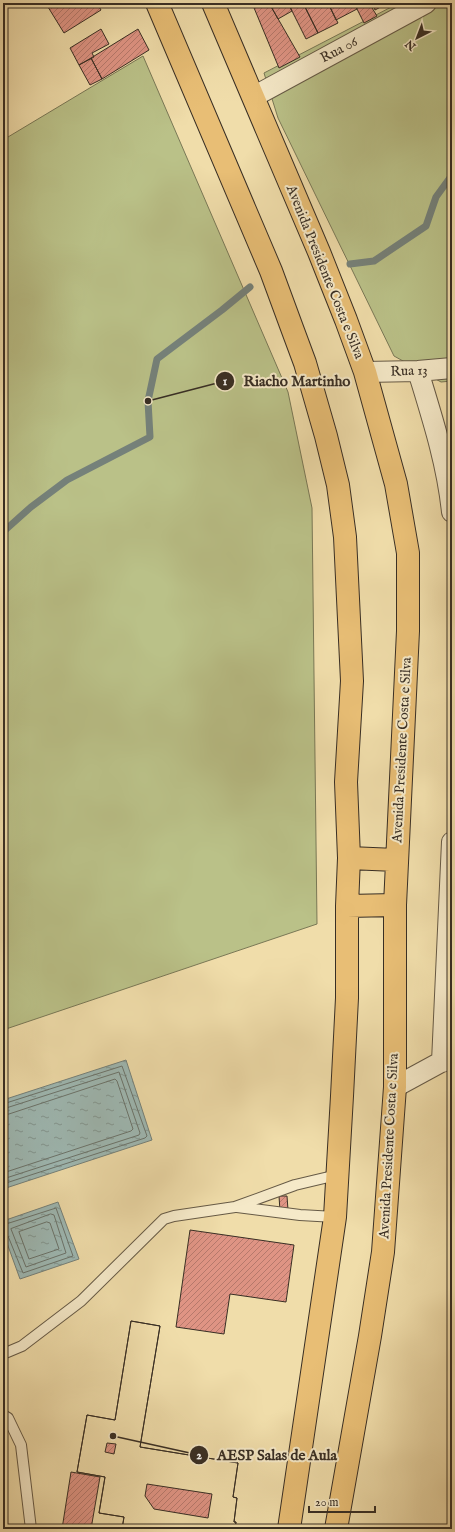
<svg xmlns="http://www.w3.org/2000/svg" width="455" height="1532" font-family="'IM FELL English',serif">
  <defs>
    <pattern id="water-ripples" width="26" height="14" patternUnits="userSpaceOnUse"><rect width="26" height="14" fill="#9eb9b4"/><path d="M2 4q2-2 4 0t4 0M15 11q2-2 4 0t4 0" fill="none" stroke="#829792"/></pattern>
    <pattern id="building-hatch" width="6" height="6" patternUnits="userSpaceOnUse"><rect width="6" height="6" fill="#df9484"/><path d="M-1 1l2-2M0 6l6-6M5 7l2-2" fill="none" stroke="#b6796c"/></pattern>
  </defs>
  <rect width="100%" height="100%" fill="#f0ddaa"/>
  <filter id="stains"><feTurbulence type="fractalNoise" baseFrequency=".005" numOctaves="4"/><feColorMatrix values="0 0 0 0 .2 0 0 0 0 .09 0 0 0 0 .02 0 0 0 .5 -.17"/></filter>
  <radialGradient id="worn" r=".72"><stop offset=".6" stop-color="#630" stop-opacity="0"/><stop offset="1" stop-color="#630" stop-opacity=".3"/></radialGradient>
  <!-- grass -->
  <path fill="#bac188" stroke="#797856" d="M399 3H452V381L441 382 394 356 278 118 264 73Z
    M143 56 288 392 312 508 317 924 3 1030V140Z"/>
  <!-- water -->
  <path fill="url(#water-ripples)" stroke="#75817a" d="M126 1060 152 1140 3 1189V1100Z
    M58 1202 79 1259 20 1279 3 1232V1221Z"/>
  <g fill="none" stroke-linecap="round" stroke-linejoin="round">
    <!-- shore -->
    <path stroke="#6b746c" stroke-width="1" d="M3 1104 122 1066 147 1136 145 1138 3 1184
      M3 1109 119 1072 140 1133 139 1135 3 1179
      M3 1115 9 1114 115 1079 117 1081 133 1129 131 1131 3 1173
      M51 1214 54 1215 66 1253 26 1267 11 1229Z
      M47 1222 50 1223 59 1249 29 1259 19 1232Z
      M3 1225 56 1208 73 1256 23 1273 8 1236 3 1233"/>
    <!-- stream -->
    <path stroke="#75817a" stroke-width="7" d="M350 264 374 261 426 226 436 197 452 175
      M3 532 31 507 67 480 150 437 148 401 157 359 222 310 250 287"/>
  </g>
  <!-- building -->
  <path fill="url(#building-hatch)" stroke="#382e24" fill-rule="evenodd" d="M50 3H97L101 10 64 33 48 7 51 5Z
    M252 3H269L300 57 279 68Z
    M269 3H288L292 11 278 19Z
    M288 3H303L318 33 306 39Z
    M303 3H328L338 23 318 33Z
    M328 3H354L357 9 336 20Z
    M354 3H369L377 16 364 23Z
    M372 3H388L375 10Z
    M101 29 109 44 92 53 94 57 79 65 70 48Z
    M138 29 149 50 102 79 91 58Z
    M91 58 102 79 90 85 79 65Z
    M279 1196H287L288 1210 280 1211Z
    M190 1230 294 1245 286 1302 230 1294 224 1334 176 1327Z
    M131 1321 160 1326 140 1447 238 1463 233 1497 237 1498 234 1522H236L235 1529H122L124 1517 99 1513 105 1477 77 1472 87 1415 115 1420ZM107 1443 116 1444 114 1454 105 1452ZM147 1484 212 1494 208 1518 154 1509 145 1496Z
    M131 1321 160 1326 140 1447 238 1463 233 1497 237 1498 234 1522H236L235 1529H122L124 1517 99 1513 105 1477 77 1472 87 1415 115 1420Z
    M71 1472 100 1477 91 1529H62Z"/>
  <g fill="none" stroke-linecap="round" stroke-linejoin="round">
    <defs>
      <path id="service" d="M237 1207 300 1215 335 1217
        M3 1354 22 1346 81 1301 164 1219 174 1216 235 1207 295 1185 337 1175
        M3 1415 8 1418 21 1445 31 1529"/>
      <path id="minor" d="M253 97 426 3
        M418 371C432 417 447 463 452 512
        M365 372 418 371 452 368
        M442 1062 452 842
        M395 1087 452 1056"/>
      <path id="primary" d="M157 3 271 271 292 328 305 363 326 436 338 485 345 537 352 681 346 782 349 858 347 906V998L342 1096 335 1217 289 1529
        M213 3 319 252 346 320 365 372 396 484 408 553V631L395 905V1087L383 1252 370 1336 336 1529
        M349 858 396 860
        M347 906 395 905"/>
    </defs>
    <!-- service casing -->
    <use href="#service" stroke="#665a46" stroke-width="12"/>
    <!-- minor casing -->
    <use href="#minor" stroke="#665a46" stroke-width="22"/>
    <!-- primary casing -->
    <use href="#primary" stroke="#382e24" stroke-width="24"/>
    <!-- service -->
    <use href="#service" stroke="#f5e9c8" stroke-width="10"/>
    <!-- minor -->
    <use href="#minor" stroke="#f5e9c8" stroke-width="20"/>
    <!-- primary -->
    <use href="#primary" stroke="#e8be75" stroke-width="22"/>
  </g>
  <g text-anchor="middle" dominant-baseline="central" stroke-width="4" stroke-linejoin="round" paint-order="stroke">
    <!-- street labels -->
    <g font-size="14" fill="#382e24" stroke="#f5e9c8">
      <text transform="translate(339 50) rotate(-28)">Rua 06</text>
      <text transform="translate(325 272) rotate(68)">Avenida Presidente Costa e Silva</text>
      <text transform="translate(409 371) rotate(-2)">Rua 13</text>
      <text transform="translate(402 750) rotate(-87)">Avenida Presidente Costa e Silva</text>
      <text transform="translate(389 1146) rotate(-87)">Avenida Presidente Costa e Silva</text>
    </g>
  </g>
  <!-- callouts -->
  <path fill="none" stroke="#382e24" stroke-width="1.5" d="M148 401L225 381M113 1436L199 1455"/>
  <g fill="#382e24" stroke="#f5e9c8" stroke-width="1.5">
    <circle cx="148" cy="401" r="4"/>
    <circle cx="113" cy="1436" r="4"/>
    <circle cx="225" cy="381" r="10"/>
    <circle cx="199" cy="1455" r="10"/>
  </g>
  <g font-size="12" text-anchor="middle" font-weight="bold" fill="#fff">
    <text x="225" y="385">1</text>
    <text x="199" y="1459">2</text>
  </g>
  <g font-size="15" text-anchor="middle" font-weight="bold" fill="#382e24" stroke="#f5e9c8" stroke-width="4" stroke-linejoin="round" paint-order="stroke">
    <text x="297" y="386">Riacho Martinho</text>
    <text x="277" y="1460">AESP Salas de Aula</text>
  </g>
  <!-- margin -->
  <rect width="455" height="1532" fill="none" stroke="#f0ddaa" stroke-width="16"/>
  <rect x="4" y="4" width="447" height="1524" fill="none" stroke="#382e24" stroke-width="2"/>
  <rect x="8" y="8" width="439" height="1516" fill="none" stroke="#382e24"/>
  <!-- north arrow -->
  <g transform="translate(417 38) rotate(222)" stroke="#f5e9c8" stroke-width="3" paint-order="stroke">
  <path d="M0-3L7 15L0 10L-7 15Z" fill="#382e24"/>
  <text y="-6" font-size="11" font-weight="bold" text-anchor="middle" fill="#382e24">N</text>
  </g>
  <!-- scale -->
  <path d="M309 1506v6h66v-6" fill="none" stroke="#382e24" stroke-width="2"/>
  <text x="315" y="1506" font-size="12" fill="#382e24" stroke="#f5e9c8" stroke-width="3" paint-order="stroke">20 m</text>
  <rect width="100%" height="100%" filter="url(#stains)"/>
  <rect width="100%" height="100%" fill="url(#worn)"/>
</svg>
